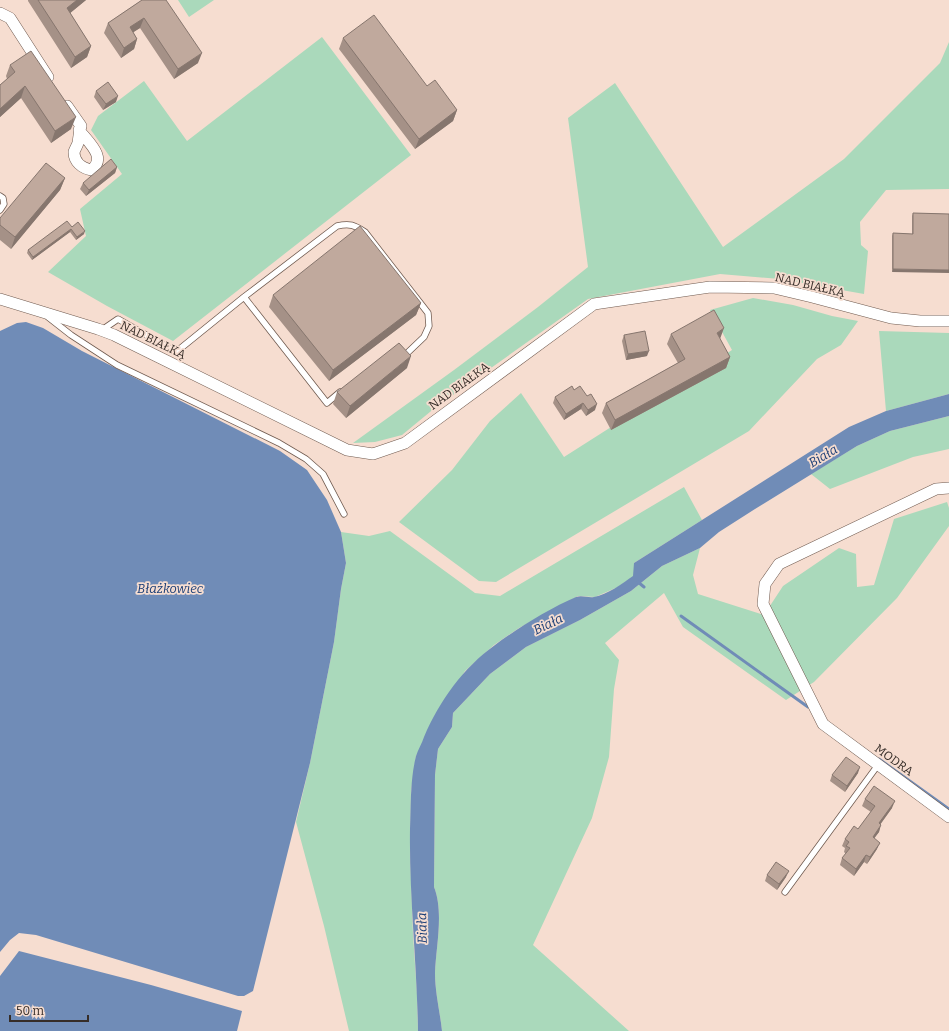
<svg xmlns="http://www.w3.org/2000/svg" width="949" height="1031" font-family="Bitter,serif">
  <rect width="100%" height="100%" fill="#f6ddd0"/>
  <!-- green -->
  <path fill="#aad9bb" d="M178 0H214L189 17Z
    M322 37 411 155 173 341 107 306 48 272 86 236 80 209 122 174 91 130 98 116 144 81 187 141Z
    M949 42V189L886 190 860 222 861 245 868 251 864 294 780 279 720 274 588 299 436 407 402 435 375 442 353 443 454 370 538 307 588 267 568 118 615 83 723 247 844 159 940 63Z
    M753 298 793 305 832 316 858 321 841 345 817 359 749 431 496 582 479 581 399 522 452 470 490 421 521 393 564 457 732 350 710 310Z
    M879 331 949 333V394L886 411Z
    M949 416V449L913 457 830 489 811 474 857 446 890 431Z
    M684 487 702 520 634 563V576L618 587 595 597 578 596 519 628 494 645 465 671 416 756 411 791 410 853 413 934 417 994 418 1031H349L324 926 296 822 310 763 334 642 341 589 346 563 341 532 369 536 390 531 475 593 500 596Z
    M947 502 949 508V526L897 598 814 682 786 700 683 627 664 593 605 643 619 660 614 689 609 757 592 818 533 945 629 1031H442C440 1012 435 992 435 973 436 946 444 912 434 887L435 775 438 749 452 727 453 713 490 674 526 647 580 620 631 591 662 566 700 548 693 575 698 594 764 615 783 586 839 548 856 554 857 587 874 585 894 519Z"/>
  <!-- water -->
  <path fill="#708cb7" d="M26 322 43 328 82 351 280 451 307 470 327 500 341 532 346 563 341 589 334 642 310 763 253 991 244 996H238L36 935 19 933 10 940 0 952V331L17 323Z
    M949 394V416L890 431 857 446 755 509 719 532 700 548 662 566 631 591 580 620 526 647 490 674 453 713 452 727 438 749 435 775 434 887C444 912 436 946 435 973 435 992 440 1012 442 1031H418C417 963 409 896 410 829 411 805 410 780 416 756 418 750 422 743 424 737 440 700 463 668 495 645 518 628 550 608 576 597 582 595 588 598 594 597 607 595 623 583 633 576L634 563 849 427 886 411Z
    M19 951 151 985 242 1011 237 1031H0V976Z"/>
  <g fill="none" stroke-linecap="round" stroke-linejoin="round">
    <!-- stream -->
    <path stroke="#708cb7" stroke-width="3" d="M638 582 644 587
      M681 616 808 707
      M879 759 949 809"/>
    <defs>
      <path id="service" d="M0 196 3 198 4 204 0 210
        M244 297 337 226C350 223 354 225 365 232L428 313 429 326 424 337 403 357
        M48 317 71 335 117 365 279 443 306 459 323 474 344 514
        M102 330 118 319 176 352 244 297 327 403 340 392
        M785 892 878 765"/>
      <path id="minor" d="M0 13 10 18 48 77
        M67 106 81 126C79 132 79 137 78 143 77 146 75 149 74 152 74 162 82 168 91 170 108 158 88 142 79 130
        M0 299 98 329 114 335 347 450 373 454 405 443 594 304 710 287 774 288 812 297 891 318 920 321H949
        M949 488 936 489 779 564 765 584 763 604 823 724 949 817"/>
    </defs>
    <!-- service casing -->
    <use href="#service" stroke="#705b50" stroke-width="7"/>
    <!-- minor casing -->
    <use href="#minor" stroke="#705b50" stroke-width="12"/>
    <!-- service -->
    <use href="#service" stroke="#fff" stroke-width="5.5"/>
    <!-- minor -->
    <use href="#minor" stroke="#fff" stroke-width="11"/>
  </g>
  <!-- wall -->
  <path fill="#a59187" d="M28 0H86L70 13 91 46 87 57 71 68 28 1Z
    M142 0 198 63 174 79 140 28 133 32 137 39 134 49 121 58 104 33 108 23Z
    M343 38 427 86 457 110 453 121 415 149 339 49Z
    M10 65 71 129 51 143 21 98 0 117V85L7 79 6 76Z
    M96 91 116 102 103 110 94 97Z
    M117 167 115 173 86 196 80 189 83 183Z
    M65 178 60 190 11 249 0 240V218Z
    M913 213 949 214 892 272V236L893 233 912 234V216Z
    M72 227 84 234 76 240 70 232 32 260 27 253 28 250Z
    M273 295 421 303 416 315 329 381 269 307Z
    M671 334 720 339 730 357 726 368 611 430 602 413 606 403 678 363 667 344Z
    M624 335 647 356 626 360 622 341Z
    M407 368 346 418 333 404 337 392Z
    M574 390 595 410 586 416 581 409 564 420 553 403 555 397Z
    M858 773 845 792 830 781 832 775Z
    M865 799 892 808 880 825 879 832 874 838 877 849 867 864 864 862 854 876 840 865 842 858 846 854 844 852 845 848 842 846 845 839 858 829 871 812 862 806Z
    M767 875 786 877 777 890 765 881Z"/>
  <!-- shaded-wall -->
  <path fill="#86766e" d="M77 0H86L63 19 67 8Z
    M144 18 140 28 126 37 130 27Z
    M137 39 134 49 121 58 124 48Z
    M91 46 87 57 71 68 75 57Z
    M202 53 198 63 174 79 178 69Z
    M25 86 21 98 0 117V109Z
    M118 96 116 102 103 110 106 104Z
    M457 110 453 121 415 149 419 139Z
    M76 117 71 129 51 143 55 131Z
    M117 167 115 173 86 196 89 190Z
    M65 178 60 190 11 249 15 237Z
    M71 229 70 232 32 260 33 257Z
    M85 231 84 234 76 240 77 237Z
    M893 269 949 270V273L892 272Z
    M421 303 416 315 329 381 333 370Z
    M724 328 720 339 717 333Z
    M649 351 647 356 626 360 628 354Z
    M411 356 407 368 346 418 350 406Z
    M730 357 726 368 611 430 615 420Z
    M583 403 581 409 564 420 566 414Z
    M597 404 595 410 586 416 588 410Z
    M860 767 858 773 845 792 847 786Z
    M895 801 892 808 876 830 879 823Z
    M881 825 879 832 870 844 873 837Z
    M880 843 877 849 867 864 870 857Z
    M866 855 864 862 854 876 856 869Z
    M789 871 786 877 777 890 779 884Z"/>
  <!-- building -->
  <path fill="#c0a99d" stroke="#86766e" d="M38 0H77L67 8 91 46 75 57Z
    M142 0H166L202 53 178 69 144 18 130 27 137 39 124 48 108 23Z
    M374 15 427 86 435 80 457 110 419 139 343 38Z
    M31 51 76 117 55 131 25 86 0 109V85L15 72 10 65Z
    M108 82 118 96 106 104 96 91Z
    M111 159 117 167 89 190 83 183Z
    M46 163 65 178 15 237 0 225V218Z
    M913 213 949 214V270L893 269V233L913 234Z
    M67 221 72 227 78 222 85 231 77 237 71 229 33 257 28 250Z
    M360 226 421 303 333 370 273 295Z
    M714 310 724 328 717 333 730 357 615 420 606 403 685 359 671 334Z
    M645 331 649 351 628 354 624 335Z
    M399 343 411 356 350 406 337 392Z
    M572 386 574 390 580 386 587 396 591 394 597 404 588 410 583 403 566 414 555 397Z
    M846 757 860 767 847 786 832 775Z
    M874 786 895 801 879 823 881 825 873 837 880 843 870 857 866 855 856 869 842 858 850 848 846 846 849 842 845 839 854 826 858 829 875 806 865 799Z
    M776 862 789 871 779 884 767 875Z"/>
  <g text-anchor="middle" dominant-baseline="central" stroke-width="3.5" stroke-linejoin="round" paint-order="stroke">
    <!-- street labels -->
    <g font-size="12" fill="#362d28" stroke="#f6ddd0">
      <text transform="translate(810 285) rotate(13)">NAD BIAŁKĄ</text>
      <text transform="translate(153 340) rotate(26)">NAD BIAŁKĄ</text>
      <text transform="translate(459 386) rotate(-36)">NAD BIAŁKĄ</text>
      <text transform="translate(894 760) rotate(36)">MODRA</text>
    </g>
    <!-- water labels -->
    <g font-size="13" font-style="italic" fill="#1b3e76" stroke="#f6ddd0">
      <text transform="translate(823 456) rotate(-31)">Biała</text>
      <text x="170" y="588">Błażkowiec</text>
      <text transform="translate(548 624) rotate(-26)">Biała</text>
      <text transform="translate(422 928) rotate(-91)">Biała</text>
    </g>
  </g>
  <!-- scale -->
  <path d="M10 1015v6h78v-6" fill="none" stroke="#362d28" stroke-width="2"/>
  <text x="16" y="1015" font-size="12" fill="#362d28" stroke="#f6ddd0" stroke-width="3" paint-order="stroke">50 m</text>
</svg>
